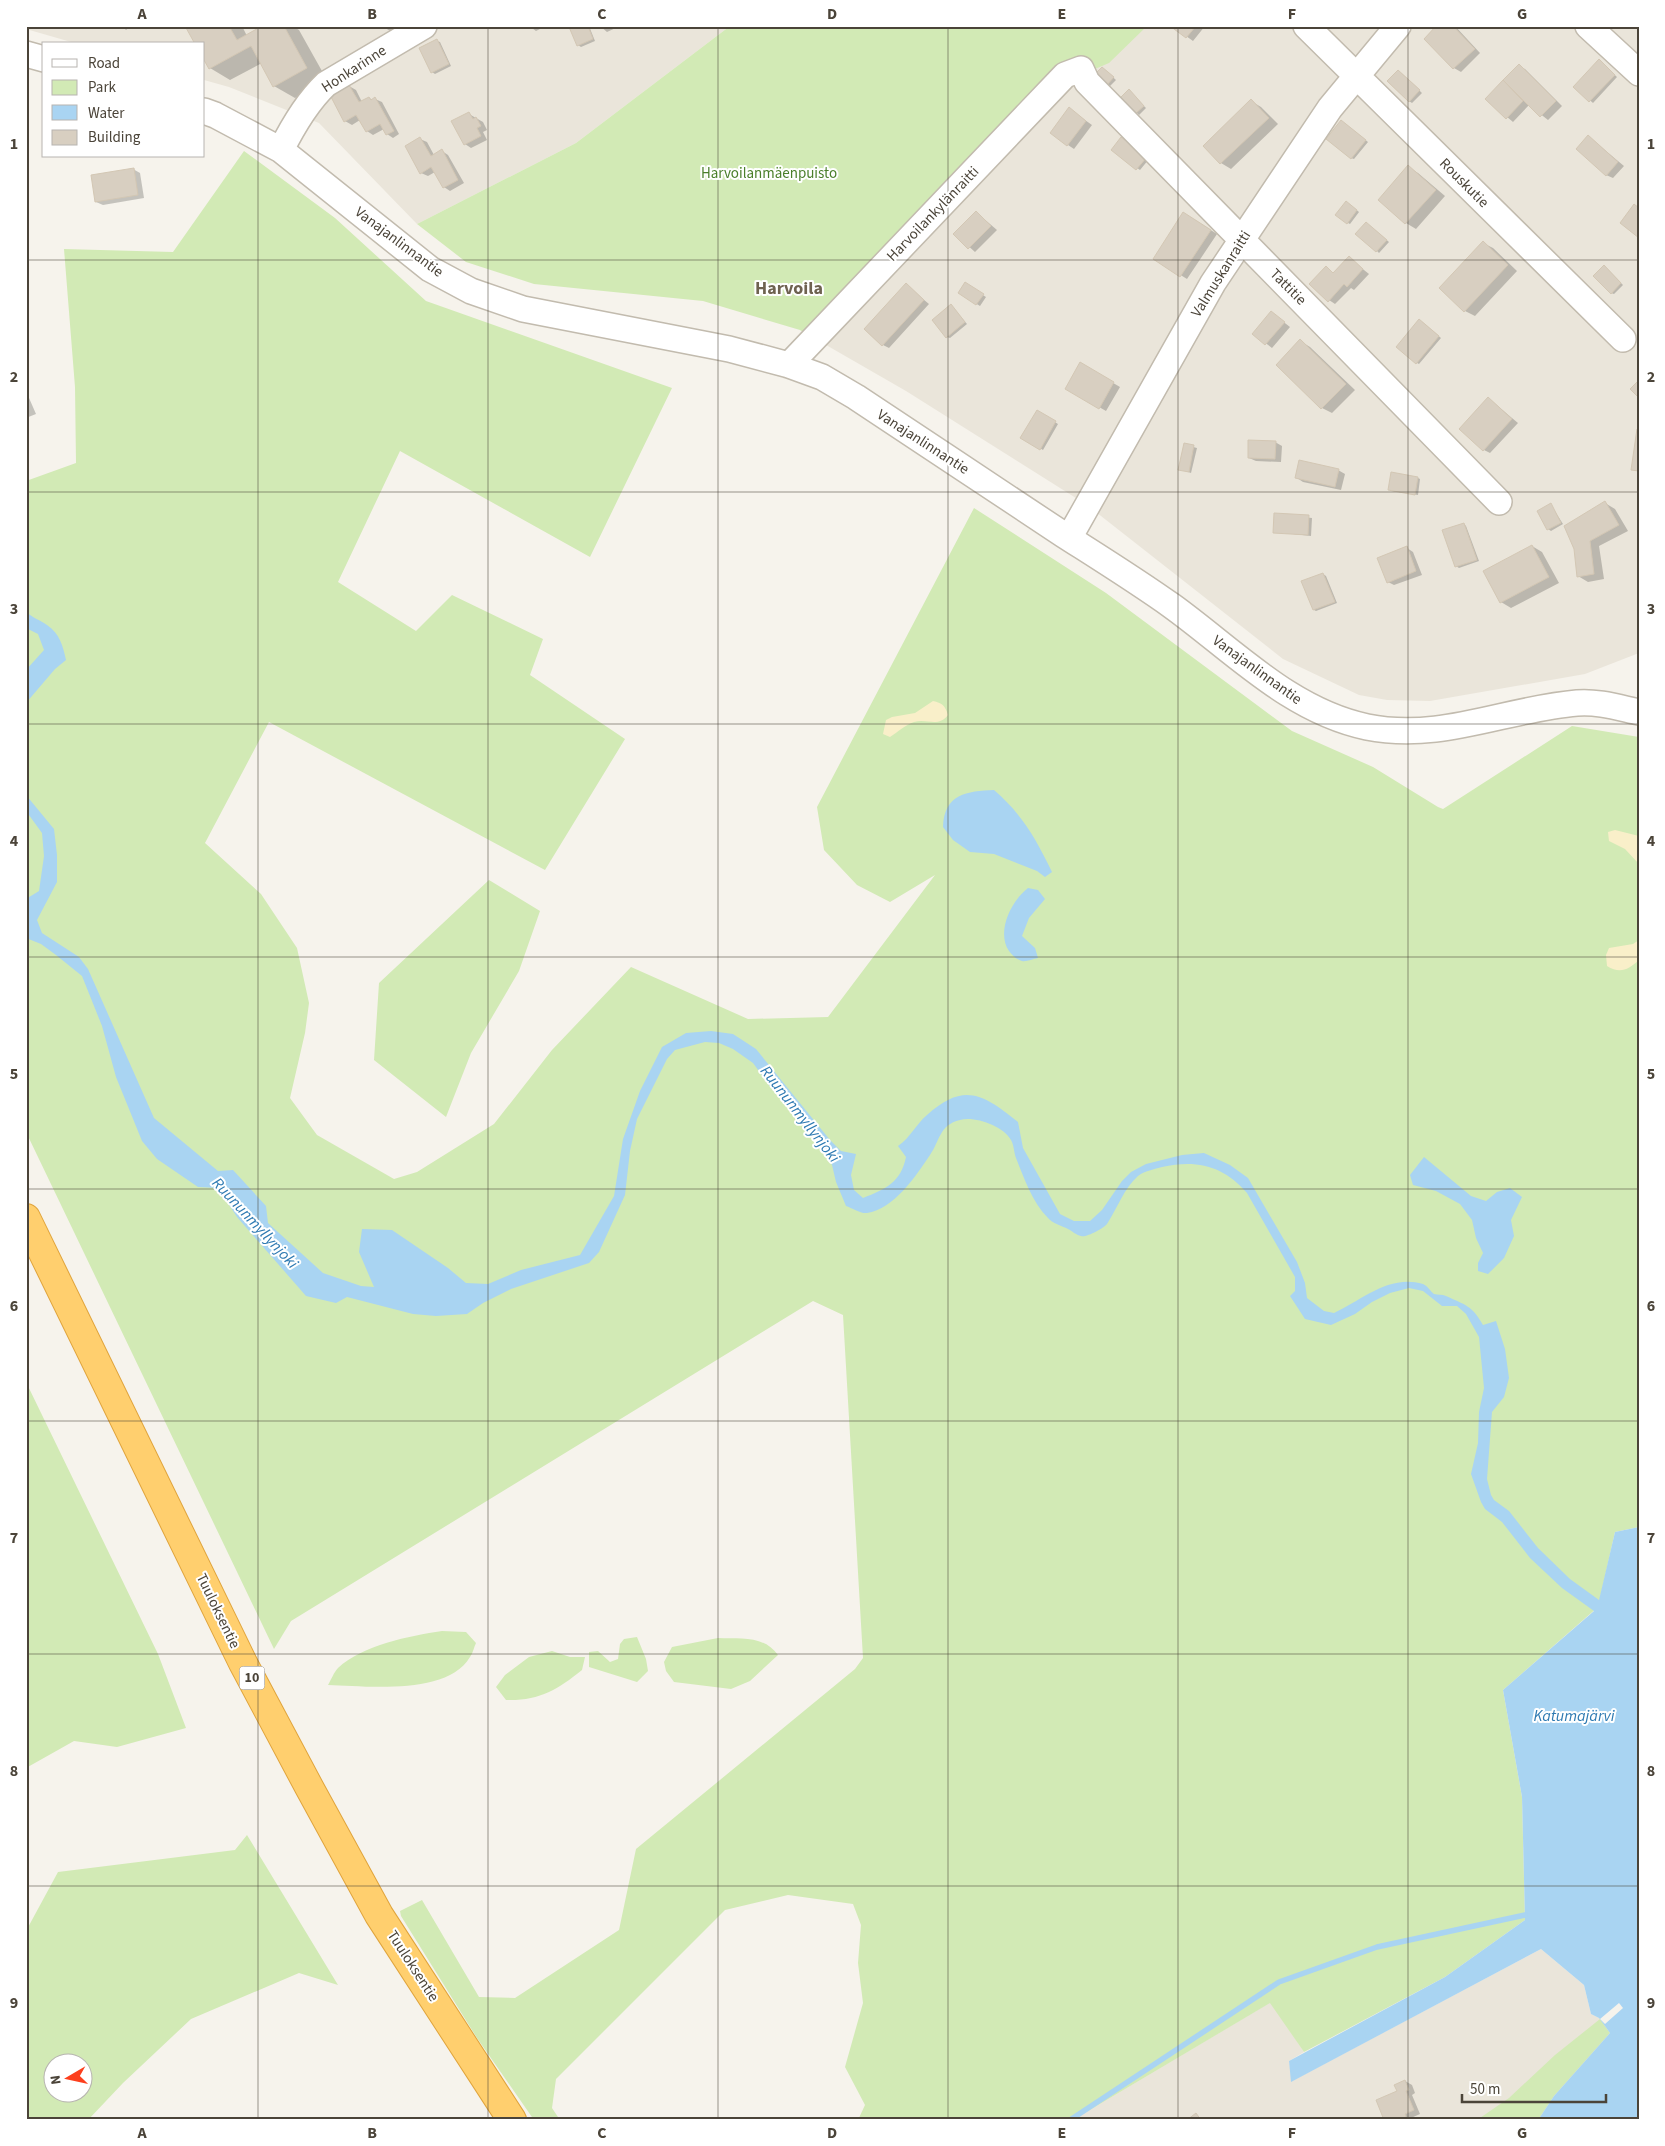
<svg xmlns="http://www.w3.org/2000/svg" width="1665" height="2146" font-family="'Source Sans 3',sans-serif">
  <rect width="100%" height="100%" fill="#f6f3ec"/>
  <!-- residential -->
  <path fill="#eae5da" d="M26 26H730L576 143 417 224 319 123 229 87 204 80V44H78L26 29Z
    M1077 26H1639V653L1585 674 1430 701 1387 700 1359 695 1283 659 1087 505 906 391 800 330Z
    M1541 1949 1584 1985 1591 2014 1599 2018 1610 2033 1554 2096 1538 2120H1073L1271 2002 1304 2052 1289 2061 1292 2081Z"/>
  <!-- green -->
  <path fill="#d2eab5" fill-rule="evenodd" d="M730 26H1147L1109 63 1088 72 1083 59 809 335 800 330 703 301 534 284 466 262 417 224 576 143Z
    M244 151 335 218 426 301 672 388 590 557 400 451 338 582 416 631 452 595 543 639 530 675 625 739 545 870 269 722 205 843 261 894 297 948 309 1003 305 1033 290 1098 317 1135 394 1179 417 1172 494 1124 552 1050 631 967 748 1019 828 1017 935 875 890 902 857 885 824 850 817 807 974 508 1106 593 1292 731 1373 767 1438 807 1443 809 1572 726 1639 737V1527L1615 1532 1598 1607 1503 1690 1522 1797 1525 1920 1445 1977 1304 2052 1270 2003 1073 2120H858L865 2105 845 2067 863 2003 858 1963 861 1925 853 1904 788 1895 725 1910 556 2079 552 2108 560 2120H534L477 2038 401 1916 400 1911 422 1900 479 1997 515 1998 619 1930 636 1849 855 1669 863 1658 843 1315 813 1301 291 1621 274 1649 26 1132V481L76 463 75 387 64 249 173 252Z
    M489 880 540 911 519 971 471 1053 446 1117 374 1060 379 983Z
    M26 1382 158 1654 186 1728 117 1747 74 1741 26 1768Z
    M442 1631 466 1632 476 1643C474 1647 473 1653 470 1657 447 1696 366 1686 328 1685 331 1680 334 1672 338 1668 363 1645 409 1636 442 1631Z
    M637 1637 646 1659 648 1671 637 1682 589 1667V1652L598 1651 610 1662 618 1659 620 1644 624 1639Z
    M718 1638C740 1639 764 1635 778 1655L750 1681 731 1689 674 1682 666 1671 664 1662 672 1647Z
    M552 1651 570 1657H585L582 1670C557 1690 539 1701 506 1700L496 1687 505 1675 529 1657Z
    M247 1835 338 1985 299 1973 191 2019 123 2083 88 2120H26V1931L58 1872 235 1850ZM52 2064H82V2094H52Z
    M1600 2019 1610 2033 1554 2096 1538 2120H1477L1509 2098 1555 2055Z"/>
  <!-- sand -->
  <path fill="#f9efc9" d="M933 701C942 703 945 705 948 715 938 728 927 718 914 722 905 725 898 732 890 737L883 734 886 720 892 717 915 713Z
    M1615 830 1639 836V864L1625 849 1609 841 1608 832Z
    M1639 940V960C1628 970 1620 974 1607 966L1606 955 1609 948 1633 944Z"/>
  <!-- water -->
  <path fill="#a9d4f2" d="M26 612C33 618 40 620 47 625 60 634 63 646 66 660L55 669 26 703V670L44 650 38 634 26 628Z
    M994 790C1022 814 1036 839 1052 872L1045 877 1037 871 994 854 970 852 953 840 943 827C944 794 967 791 994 790Z
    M26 795 54 829 57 855V882L37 920 42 933 79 957 88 969 154 1118 218 1171 233 1170 266 1206 268 1223 323 1273 361 1286 374 1287 359 1252 362 1229 392 1230 448 1268 466 1283 488 1284 521 1270 580 1255 614 1196 623 1139 640 1091 662 1047 686 1033 711 1031 733 1034 756 1049 830 1140 841 1151 856 1154 851 1175 854 1190 863 1198C886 1189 901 1182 906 1157L898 1146C911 1137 916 1124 927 1115 964 1082 983 1094 1018 1122L1023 1148 1060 1214 1074 1221H1090L1102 1210 1122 1181 1131 1172 1146 1164 1182 1155 1204 1153 1230 1165 1248 1178 1297 1262 1305 1283 1307 1298 1324 1311 1334 1313C1362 1300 1389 1274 1423 1284 1428 1286 1430 1291 1434 1294 1438 1295 1442 1294 1446 1296 1465 1305 1472 1305 1483 1325L1496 1321 1505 1349 1509 1378 1504 1397 1492 1412 1487 1479 1491 1495 1494 1500 1509 1511 1538 1548 1570 1579 1599 1600 1615 1532 1639 1527V2120H1538L1554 2096 1610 2033 1599 2018 1591 2014 1584 1985 1541 1949 1291 2082 1289 2061 1445 1977 1525 1920 1522 1797 1503 1690 1594 1611 1562 1588 1530 1558 1502 1522 1485 1509 1481 1502 1471 1474 1478 1443 1479 1412 1484 1388 1479 1337 1466 1314 1457 1306H1442L1423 1291 1409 1288 1390 1293 1372 1302 1355 1314 1331 1325 1305 1319 1290 1296 1295 1291V1277L1247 1193C1224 1166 1197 1159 1162 1167 1155 1169 1144 1171 1138 1176 1124 1188 1117 1209 1107 1224 1104 1228 1086 1238 1081 1236 1076 1235 1072 1231 1068 1229 1062 1226 1052 1223 1048 1218 1032 1202 1024 1178 1016 1158 1014 1153 1014 1145 1011 1140 1003 1126 975 1116 960 1120 939 1125 940 1141 930 1155 916 1176 894 1209 867 1213 861 1214 852 1208 846 1206L836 1182 832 1165 818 1141 772 1089 753 1063 733 1049 719 1043 705 1042 675 1050 667 1059 637 1119 630 1151 625 1195 599 1252 589 1263 511 1289 483 1303 467 1314 436 1316 413 1314 347 1297 336 1303 306 1296 237 1217 218 1188 198 1187 157 1159 142 1141 116 1077 102 1026 82 976 56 955 41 944 26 938V899L39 891 44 856 42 833 26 811Z
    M1028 888 1038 890 1045 899 1029 918 1022 936 1035 948 1038 958C1033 959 1026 962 1022 961 1017 960 1012 955 1009 951 996 932 1011 901 1028 888Z
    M1424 1157 1471 1196 1486 1201 1497 1192 1510 1188 1522 1197 1511 1220 1514 1236 1504 1258 1488 1274 1478 1271V1263L1483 1253 1476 1238 1472 1220 1460 1204 1436 1191 1413 1185 1410 1175Z"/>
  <!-- pier -->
  <path fill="#f6f3ec" d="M1619 2003 1623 2008 1605 2024 1600 2019Z"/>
  <!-- shadow -->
  <path fill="#0003" d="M122 26H131L126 30Z
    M187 26H242L247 36 265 26H292L299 30 327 80 295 98 274 86 262 63 230 80 210 68 204 58V44Z
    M382 26H421L403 39Z
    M529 26H546L536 31Z
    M574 26H589L595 41 581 47 578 45 570 28Z
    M600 26H620L607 32Z
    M1172 26H1205L1193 41Z
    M1438 26H1455L1480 53 1461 72 1454 68 1426 39Z
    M437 41 440 42 451 66 435 74 432 72Z
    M1602 63 1617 77 1593 103 1575 87Z
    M1519 66 1525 69 1562 106 1548 120 1529 105 1513 122 1486 99Z
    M1105 70 1116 80 1110 86 1107 84Z
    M1401 73 1422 93 1412 103 1409 101Z
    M349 86 356 90 362 102 369 98 373 100 375 99 382 102 399 134 393 138 387 134 384 129 373 135 367 131 360 120 352 125 345 121Z
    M1131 93 1146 108 1139 115 1122 98Z
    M1251 101 1261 107 1278 124 1231 169 1221 163 1204 146Z
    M1075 113 1092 125 1074 149 1068 145Z
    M469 114 483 122 487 130 483 132 487 140 471 148 465 144Z
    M1344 123 1368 142 1354 159 1351 158Z
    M1589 137 1624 166 1613 178 1606 175Z
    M420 139 427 142 434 155 442 151 448 155 464 183 450 191 444 187 435 172 428 176 421 173Z
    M1113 150 1149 159 1140 170Z
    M1408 167 1418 173 1445 196 1416 229 1406 223 1380 200Z
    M133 169 140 173 144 198 103 205 96 202Z
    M1349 204 1359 212 1350 224 1348 223Z
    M976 212 997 230 975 252 955 234Z
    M1190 217 1217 234 1187 279 1155 259Z
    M1369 225 1389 242 1379 253 1377 251Z
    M1483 243 1493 248 1517 271 1475 316 1465 311Z
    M1349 258 1369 274 1354 290 1351 288 1335 304 1329 300 1326 268 1335 274Z
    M1607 269 1623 285 1614 294 1611 293Z
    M965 284 986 297 980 306 959 293Z
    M906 285 929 304 889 348 883 345Z
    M951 306 967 324 950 338 947 337Z
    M1272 313 1290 327 1272 348 1254 334Z
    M1422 322 1441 338 1419 364 1417 363Z
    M1300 341 1310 347 1355 390 1332 413 1322 408Z
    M1081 364 1120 387 1106 411 1066 388Z
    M26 391 36 414 26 418Z
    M1488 398 1518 423 1490 453 1484 450Z
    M1037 411 1058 424 1043 450 1022 437Z
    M1275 442 1282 446 1281 462 1256 461 1249 458Z
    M1185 445 1197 448 1191 473 1180 469Z
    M1338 470 1345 474 1341 490 1303 482 1297 478Z
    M1418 478 1420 479 1418 495 1392 491Z
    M1605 503 1615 509 1628 531 1599 546 1604 579 1588 582 1578 576 1575 548Z
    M1551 505 1563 524 1551 531 1548 529Z
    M1275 514 1312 518 1311 536 1275 532Z
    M1464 524 1466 526 1479 561 1459 568 1456 566Z
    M1532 546 1542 552 1559 583 1511 608 1501 602Z
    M1407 548 1413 552 1422 575 1394 585 1388 582Z
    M1323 574 1326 576 1337 603 1316 611 1314 610Z
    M1405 2081 1412 2085 1415 2093 1412 2095 1420 2114 1411 2118 1412 2120H1386Z"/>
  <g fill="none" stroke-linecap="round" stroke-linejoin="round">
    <!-- stream -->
    <path stroke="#a9d4f2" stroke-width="5.5" d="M1070 2120 1279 1982 1377 1947 1525 1915"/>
  </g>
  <!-- building -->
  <path fill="#d8cfc1" stroke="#d3c7b4" d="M185 26H229L237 40 262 26H284L307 68 273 87 251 46 209 69 204 60V44H195Z
    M588 26 593 39 577 46 569 27Z
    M1170 26H1196L1186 38Z
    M1436 26H1453L1475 49 1453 69 1424 39Z
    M437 39 449 64 431 73 419 48Z
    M1599 59 1615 75 1589 102 1573 87Z
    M1519 64 1556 101 1540 117 1503 80Z
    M1102 67 1114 77 1107 85 1095 74Z
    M1398 70 1420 90 1409 102 1387 81Z
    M1503 80 1523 101 1506 119 1485 99Z
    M349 85 359 102 369 97 371 100 375 97 394 131 386 135 380 124 366 132 356 115 344 122 330 95Z
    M1129 89 1144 106 1135 114 1120 98Z
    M1251 99 1269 118 1220 164 1203 146Z
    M1069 107 1086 121 1067 146 1050 133Z
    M469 112 473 119 476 117 481 126 477 128 481 136 464 145 451 121Z
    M1341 120 1366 140 1351 159 1326 139Z
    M1588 135 1618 162 1606 176 1576 149Z
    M420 137 431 156 442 149 458 180 443 188 431 167 420 174 405 146Z
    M1121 137 1147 157 1136 170 1111 150Z
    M1408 165 1436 190 1405 224 1378 200Z
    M134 168 138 195 95 202 91 175Z
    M1346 201 1357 210 1347 224 1335 215Z
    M1634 204 1639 208V238L1620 223Z
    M976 211 991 226 968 249 953 234Z
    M1183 212 1211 230 1180 277 1153 259Z
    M1366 222 1387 240 1376 252 1355 234Z
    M1483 241 1508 265 1464 312 1439 288Z
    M1349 256 1363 269 1347 287 1344 284 1328 302 1309 284 1326 266 1333 273Z
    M1604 265 1621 283 1611 294 1593 276Z
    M965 282 984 294 976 305 958 293Z
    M906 283 924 300 882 346 864 329Z
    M951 304 965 322 946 338 932 320Z
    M1271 311 1285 322 1265 345 1252 334Z
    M1419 319 1439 336 1416 364 1396 347Z
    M1300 339 1346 384 1321 409 1276 365Z
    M1080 362 1114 382 1099 409 1065 389Z
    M1639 380V398L1630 389Z
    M1488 397 1512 419 1483 451 1459 429Z
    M1037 410 1056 421 1040 450 1020 438Z
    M1637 429 1639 430V471L1631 470Z
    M1248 440 1276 441 1275 459 1248 458Z
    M1184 443 1194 445 1189 472 1178 470Z
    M1299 460 1339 469 1335 487 1295 478Z
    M1391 472 1418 477 1415 495 1388 490Z
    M1605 501 1619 525 1590 541 1594 574 1577 577 1574 549 1564 526Z
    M1551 503 1561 523 1547 530 1537 511Z
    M1274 513 1309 515 1308 535 1273 533Z
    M1464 523 1477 560 1455 567 1442 530Z
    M1532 545 1549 577 1500 603 1483 571Z
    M1407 546 1416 571 1387 583 1377 558Z
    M1323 573 1335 602 1313 610 1301 581Z
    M1405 2080 1409 2090 1406 2091 1414 2110 1405 2114 1407 2120H1384L1376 2100 1397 2091 1394 2085Z
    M1196 2113 1201 2120H1187Z"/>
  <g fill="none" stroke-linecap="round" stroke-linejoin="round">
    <defs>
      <path id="minor" d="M1306 26 1623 339
        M1588 26 1639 73
        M26 54 44 59
        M204 111 215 115 281 150 430 269 471 291 523 309 729 349 789 365 822 377 856 397C925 443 995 489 1064 535 1100 558 1137 581 1172 606 1233 650 1290 711 1367 727 1441 742 1505 709 1577 703 1597 701 1620 708 1639 712
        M281 150C293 126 307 102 326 84L424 26
        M789 365 1065 75 1081 69 1087 82 1499 502
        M1069 538 1213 283 1330 108 1398 26"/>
      <path id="highway" d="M26 1218 243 1663 309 1787 379 1915 512 2120"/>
    </defs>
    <!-- minor casing -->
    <use href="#minor" stroke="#c2bbae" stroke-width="28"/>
    <!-- highway casing -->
    <use href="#highway" stroke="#e0a43c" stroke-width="30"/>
    <!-- minor -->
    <use href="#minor" stroke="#fff" stroke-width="25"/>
    <!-- highway -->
    <use href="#highway" stroke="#ffcf6e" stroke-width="28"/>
  </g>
  <!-- grid -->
  <path fill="none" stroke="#4b4439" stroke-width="1" stroke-opacity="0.55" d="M258 26V2120M488 26V2120M718 26V2120M948 26V2120M1178 26V2120M1408 26V2120M26 260H1639M26 492H1639M26 724H1639M26 957H1639M26 1189H1639M26 1421H1639M26 1654H1639M26 1886H1639"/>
  <g text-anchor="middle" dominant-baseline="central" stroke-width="4" stroke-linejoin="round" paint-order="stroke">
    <!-- shield labels -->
    <rect fill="#fff" stroke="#817c74" stroke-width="1" x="239.5" y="1666.5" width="25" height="23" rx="4"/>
    <g font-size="14" font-weight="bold" fill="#4b4439">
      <text x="252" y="1678">10</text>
    </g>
    <!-- street labels -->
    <g font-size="15" fill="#4b4439" stroke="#fff">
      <text transform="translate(354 69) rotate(-33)">Honkarinne</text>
      <text transform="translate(1464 183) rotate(45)">Rouskutie</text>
      <text transform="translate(933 214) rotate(-46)">Harvoilankylänraitti</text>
      <text transform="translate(399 242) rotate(37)">Vanajanlinnantie</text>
      <text transform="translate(1221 274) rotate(-58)">Valmuskanraitti</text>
      <text transform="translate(1288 287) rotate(45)">Tattitie</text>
      <text transform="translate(923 442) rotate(33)">Vanajanlinnantie</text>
      <text transform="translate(1257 670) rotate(36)">Vanajanlinnantie</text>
      <text transform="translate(218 1611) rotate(64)">Tuuloksentie</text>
      <text transform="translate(413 1966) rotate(57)">Tuuloksentie</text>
    </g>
    <!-- park labels -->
    <g font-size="15" fill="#4a7f2a" stroke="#fff">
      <text x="769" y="173">Harvoilanmäenpuisto</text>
    </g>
    <!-- water labels -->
    <g font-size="16" font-style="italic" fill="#2e7ab2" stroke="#fff">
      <text transform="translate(800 1114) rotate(52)">Ruununmyllynjoki</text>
      <text transform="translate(255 1223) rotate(47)">Ruununmyllynjoki</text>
      <text x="1574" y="1716">Katumajärvi</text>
    </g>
    <!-- quarter labels -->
    <g font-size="18" font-weight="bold" fill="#6e6250" stroke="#fff">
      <text x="789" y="288">Harvoila</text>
    </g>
  </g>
  <!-- border -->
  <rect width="1665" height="2146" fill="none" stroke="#ffffff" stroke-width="55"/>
  <!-- legend -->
  <rect x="42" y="42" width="162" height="115" fill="#ffffff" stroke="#b7b4b0"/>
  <rect x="52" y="59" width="25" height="8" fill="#ffffff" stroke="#b7b4b0"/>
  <text x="88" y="68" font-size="15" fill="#4b4439">Road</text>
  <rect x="52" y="80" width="25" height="15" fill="#d2eab5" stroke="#b7b4b0"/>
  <text x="88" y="92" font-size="15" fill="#4b4439">Park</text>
  <rect x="52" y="105" width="25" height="15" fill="#a9d4f2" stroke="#b7b4b0"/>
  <text x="88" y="118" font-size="15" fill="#4b4439">Water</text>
  <rect x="52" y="130" width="25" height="15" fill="#d8cfc1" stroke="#b7b4b0"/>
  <text x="88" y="142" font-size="15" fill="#4b4439">Building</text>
  <!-- north arrow -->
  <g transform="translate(68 2078) rotate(261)"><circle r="24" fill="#ffffff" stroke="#b7b4b0"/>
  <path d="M0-4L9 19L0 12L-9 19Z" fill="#fc3f1d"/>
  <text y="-8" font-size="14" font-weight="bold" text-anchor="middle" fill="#4b4439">N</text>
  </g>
  <!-- scale -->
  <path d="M1462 2094v8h144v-8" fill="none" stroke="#4b4439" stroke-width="2.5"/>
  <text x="1470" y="2094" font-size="15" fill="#4b4439" stroke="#ffffff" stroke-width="4" paint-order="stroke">50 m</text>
  <rect x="28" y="28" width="1610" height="2090" fill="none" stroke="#4b4439" stroke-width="2"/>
  <g font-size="16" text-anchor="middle" font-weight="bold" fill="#4b4439">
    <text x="142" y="19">A</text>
    <text x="372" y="19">B</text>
    <text x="602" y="19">C</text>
    <text x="832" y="19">D</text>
    <text x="1062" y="19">E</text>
    <text x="1292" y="19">F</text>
    <text x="1522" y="19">G</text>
    <text x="14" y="149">1</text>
    <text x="1651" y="149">1</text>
    <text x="14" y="382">2</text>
    <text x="1651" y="382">2</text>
    <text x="14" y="614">3</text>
    <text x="1651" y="614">3</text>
    <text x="14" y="846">4</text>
    <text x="1651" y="846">4</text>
    <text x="14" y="1079">5</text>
    <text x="1651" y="1079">5</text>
    <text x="14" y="1311">6</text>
    <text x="1651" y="1311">6</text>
    <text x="14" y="1543">7</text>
    <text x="1651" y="1543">7</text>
    <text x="14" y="1776">8</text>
    <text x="1651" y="1776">8</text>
    <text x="14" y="2008">9</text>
    <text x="1651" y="2008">9</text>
    <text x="142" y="2138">A</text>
    <text x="372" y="2138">B</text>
    <text x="602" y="2138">C</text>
    <text x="832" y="2138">D</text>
    <text x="1062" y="2138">E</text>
    <text x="1292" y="2138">F</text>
    <text x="1522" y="2138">G</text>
  </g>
</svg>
